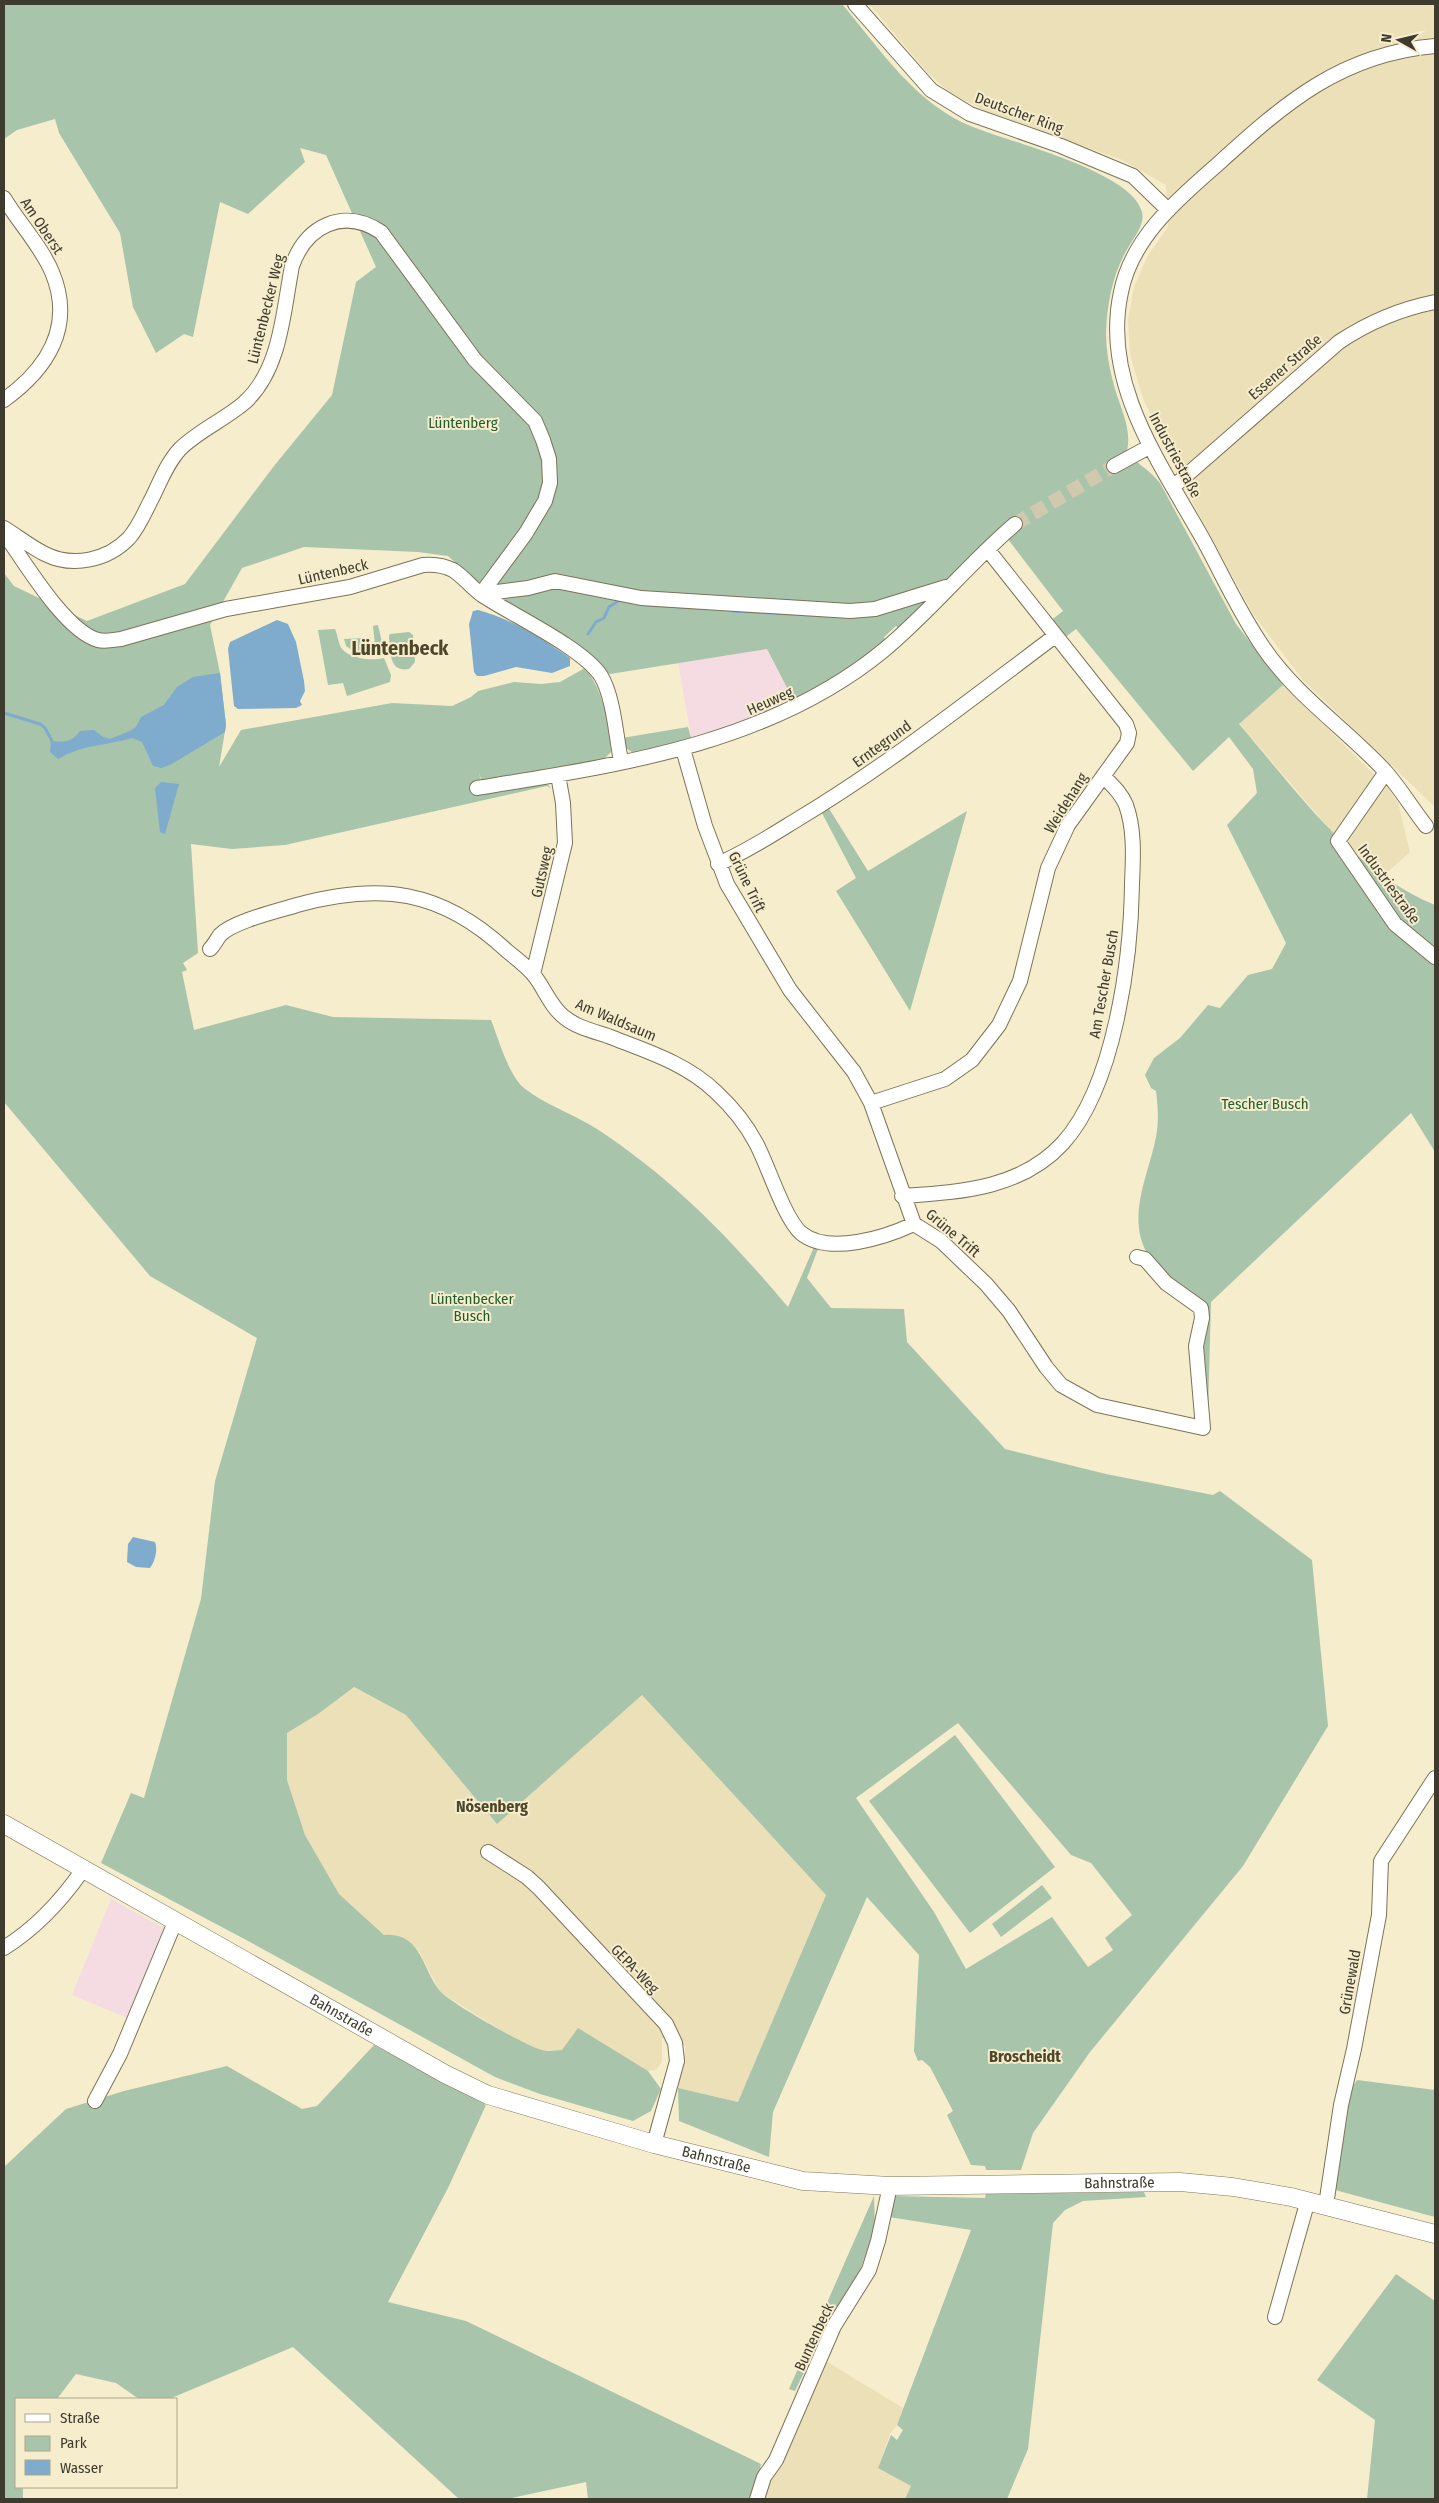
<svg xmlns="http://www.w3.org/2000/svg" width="1439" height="2503" font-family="'Fira Sans Condensed',sans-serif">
  <rect width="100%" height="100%" fill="#f6edcd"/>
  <!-- built -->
  <path fill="#ebe0b8" d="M869 4H1435V807L1303 680 1253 614 1197 511 1143 399 1130 354 1128 320 1134 287 1148 255 1168 227 1166 185 1122 160 986 111 950 93 927 72Z
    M1283 685 1388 788 1398 803 1410 852 1383 876 1333 833 1239 723Z
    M353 1687 406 1715 497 1823 642 1695 826 1895 738 2102 678 2088 686 2046 662 2038V2062L656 2070 648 2071 621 2055 562 2050 544 2051 518 2041 440 1992 418 1949 384 1935 339 1894 305 1835 287 1780V1733L318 1714Z
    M824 2360 903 2408 897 2425 890 2434 878 2468 911 2486 905 2499H762L767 2480Z"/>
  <!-- education -->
  <path fill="#f5dbe2" d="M767 649 795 703 692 741 678 663Z
    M111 1899 167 1930 130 2019 72 1995Z"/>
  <!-- green -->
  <path fill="#a8c4ab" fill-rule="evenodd" d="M4 4H842C880 49 916 105 973 127 1009 142 1132 171 1142 212 1145 224 1135 236 1129 246 1113 272 1107 303 1106 333 1106 352 1110 371 1115 389 1121 409 1132 430 1127 451 1136 464 1150 470 1160 483L1236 624 1283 685 1239 724C1296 790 1352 871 1435 905V1152L1411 1113 1211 1302 1208 1412 1199 1345 1205 1319C1186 1299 1161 1278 1147 1253 1126 1216 1149 1174 1156 1137 1159 1121 1158 1107 1156 1091L1151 1088 1145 1075 1154 1058 1180 1038 1208 1005 1220 1008 1248 975 1272 969 1286 943 1227 825 1257 793 1253 769 1229 737 1193 771 1076 629 1063 639 1049 622 1063 611 1007 538 975 554 952 576 941 583 900 599 856 607 643 593 576 580 505 588 480 584 448 556 418 552 304 547 242 568 210 625 220 673 226 725 219 767 241 730 392 703 452 706 471 697 478 691 514 682 541 684 560 682 585 668C602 689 611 724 611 752L604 759 483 787 479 772 483 793 547 783 551 789 547 786 285 845 232 849 191 844 198 953 183 963 187 970 182 972 194 1030 286 1005 333 1017 491 1020C498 1038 509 1076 524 1088 545 1105 574 1114 597 1129 673 1179 730 1238 788 1307L814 1247 818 1249 807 1278 831 1308 904 1309 907 1342 1005 1449 1106 1474 1213 1495 1220 1491 1312 1560 1328 1726 1243 1866 1090 2052 1033 2133 1021 2170H986L985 2166 971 2165 947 2115 953 2111 930 2067 922 2060 918 2061 914 2051 919 1955 867 1897 773 2112 769 2157 679 2121 678 2088 738 2102 826 1895 642 1695 497 1824 406 1715 354 1687 318 1714 287 1733V1780L305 1835 339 1894 384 1935C421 1932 422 1968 439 1990 447 2001 527 2047 542 2050 548 2052 556 2050 562 2050L578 2028 648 2071 661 2089 651 2111 633 2121 540 2094 495 2077 250 1942 101 1863 131 1793 144 1798 201 1599 215 1481 257 1338 150 1276 4 1102V573L14 586 87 621 185 584 274 466 332 395 356 282 376 267 326 155 300 148 305 162 248 214 220 202 193 337 184 334 156 353 133 307 120 233 59 133 55 119 17 130 4 139ZM958 1723 1071 1855 1091 1863 1132 1915 1105 1938 1113 1950 1088 1967 1052 1917 966 1969 934 1912 856 1798Z
    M553 587 834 614 926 598 928 601 900 630 896 626 884 637 886 641 867 657 795 703 767 649 610 674 500 600 504 596Z
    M378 625 384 651C370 655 358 655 346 646L344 639 365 638 366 645H375L373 626Z
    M335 629C338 636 338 643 342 649 351 659 372 661 384 658L391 675 390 682 347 696 343 683 328 685 318 630Z
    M409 632 413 635 415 662 409 669C389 673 390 651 389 636L390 634Z
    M688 727 692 741 638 752 633 753 623 746 622 738Z
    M828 807 868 871 967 811 910 1011 836 891 856 878 822 813Z
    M955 1735 1055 1867 970 1933 869 1801Z
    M1042 1885 1052 1898 1001 1937 992 1924Z
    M374 2045 486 2105 448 2188 388 2302 466 2321 761 2464 754 2499H588L586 2482 507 2499H459L293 2347 169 2399H139L116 2383 76 2374 57 2399H16V2487H23V2499H4V2167L66 2109 124 2091 227 2066 302 2109 317 2106Z
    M1357 2080 1435 2090V2217L1335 2190 1348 2111V2087L1353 2086Z
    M1144 2192 1146 2197 1083 2201 1065 2210 1053 2223 1028 2449 1007 2499H905L911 2486 878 2468 891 2435 897 2440 903 2430 897 2425 971 2230 889 2217 893 2196 985 2198 986 2194Z
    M874 2196 875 2228 857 2279 823 2333 795 2391 789 2389Z
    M1396 2274 1435 2301V2499H1367L1375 2420 1317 2380Z"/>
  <!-- water -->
  <path fill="#7fabcc" d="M478 610C512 619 541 638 570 658V666L552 673 516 667 484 676H477L474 672 469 624 473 611Z
    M277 620 288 624 296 642 304 681 305 691 300 701 302 705 296 708 238 709 234 706 228 649 230 642Z
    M220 673 226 725 225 732 170 765 161 768 153 766 142 742 132 738C105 746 84 744 58 759L50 752 51 741C64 742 71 743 80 731L94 730 103 737 110 739 130 731 136 727 141 717 164 705 177 687 193 677Z
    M161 782 179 784 165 834 160 832 155 788Z
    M133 1537 155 1542C158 1550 155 1561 150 1568L136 1567 127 1562 128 1544Z"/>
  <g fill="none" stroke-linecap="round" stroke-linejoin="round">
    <!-- stream -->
    <path stroke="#7fabcc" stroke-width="3" d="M646 605 697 608
      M733 611 829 616
      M588 634 596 622 604 618 609 607 620 600
      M4 713 40 724 45 728 52 741"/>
    <!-- minor-tunnel -->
    <path stroke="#d1c9ad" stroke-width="14" stroke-dasharray="14 7" stroke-linecap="butt" d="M1015 524 1114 466"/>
    <defs>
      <path id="minor" d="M855 4 931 90 970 114 1061 146 1133 176 1167 209
        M4 198C19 223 41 246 52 272 75 327 47 369 4 400
        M1114 466 1149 447
        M1173 487 1339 342C1369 322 1400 309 1435 302
        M4 528C17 536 31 547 45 554 73 568 108 560 129 538 138 528 144 514 150 502 159 485 166 464 180 449 198 431 224 420 244 403 281 370 283 312 292 266 306 226 343 207 381 232L475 360 535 421 543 440 549 459 550 483 545 501 526 533 481 594
        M4 533C24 561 65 631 98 640 105 642 113 640 121 639L226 609 350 587 423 565C434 564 443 565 453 570 464 577 472 588 482 595 512 615 583 648 601 676 614 698 616 737 621 761
        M481 594 528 588 555 581 641 598 850 611 875 609 946 587
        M683 749 705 826 727 884 790 990 854 1072 871 1103 914 1224 941 1241 986 1284 1009 1311 1046 1367 1061 1385 1097 1405 1203 1428 1196 1346 1202 1318 1201 1308 1166 1283 1145 1259 1137 1257
        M1386 772 1338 841 1395 924 1435 957
        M477 788C619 765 770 744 884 650 931 611 969 563 1015 524
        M1426 826C1412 808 1400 788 1385 771 1346 729 1295 695 1263 647 1240 614 1223 576 1204 541 1161 464 1101 384 1121 292 1132 237 1178 199 1218 164 1285 103 1341 54 1435 46
        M718 864C746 852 772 835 798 819 888 765 971 699 1055 636
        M210 949C214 945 217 939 220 935 234 921 278 911 297 905 381 882 442 890 507 951 516 958 526 966 533 974 544 987 550 1006 564 1017 576 1027 593 1031 608 1036 646 1051 686 1063 716 1092 731 1106 746 1124 756 1143 768 1165 784 1218 801 1233 829 1256 886 1237 914 1224
        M533 974 565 843 563 803 558 775
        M871 1103 945 1079 972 1060 999 1025 1020 981 1048 868 1068 825 1127 743 1129 733 1126 724 988 550
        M902 1196C960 1192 1021 1189 1063 1143 1115 1085 1131 959 1132 884 1133 858 1135 830 1126 805 1121 793 1112 785 1103 776
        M488 1852 527 1877 539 1888 666 2024 675 2043 677 2061 654 2144
        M4 1948C36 1928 61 1901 82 1871
        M95 2101 120 2054 175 1922
        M1326 2205 1341 2105 1354 2049 1379 1915 1381 1861 1435 1778
        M1275 2317 1308 2200
        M757 2499 764 2477 776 2460 834 2326 869 2270 878 2241 890 2186"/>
      <g id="major">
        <path id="s1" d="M4 1824 445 2074 488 2095 654 2144 803 2181 890 2186 1180 2182 1233 2187 1291 2197 1435 2234"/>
      </g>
    </defs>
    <!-- minor casing -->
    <use href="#minor" stroke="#7c7457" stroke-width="16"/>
    <!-- major casing -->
    <use href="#major" stroke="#7c7457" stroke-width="19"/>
    <!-- minor -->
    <use href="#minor" stroke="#fff" stroke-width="14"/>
    <!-- major -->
    <use href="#major" stroke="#fff" stroke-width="18"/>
  </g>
  <g text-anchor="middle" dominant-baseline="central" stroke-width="4" stroke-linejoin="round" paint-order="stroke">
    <!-- street labels -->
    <g font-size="15" fill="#3e3b2e" stroke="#f6edcd">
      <text transform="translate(1019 113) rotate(20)">Deutscher Ring</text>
      <text transform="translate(42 226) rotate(56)">Am Oberst</text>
      <text transform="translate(266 309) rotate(-76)">Lüntenbecker Weg</text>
      <text transform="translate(1285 367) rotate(-41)">Essener Straße</text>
      <text transform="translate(1175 455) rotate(62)">Industriestraße</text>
      <text transform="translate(333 572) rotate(-13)">Lüntenbeck</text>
      <text transform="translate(770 701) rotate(-24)">Heuweg</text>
      <text transform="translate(882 744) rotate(-36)">Erntegrund</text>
      <text transform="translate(1066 803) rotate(-58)">Weidehang</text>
      <text transform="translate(542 872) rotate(-77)">Gutsweg</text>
      <text transform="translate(747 882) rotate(64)">Grüne Trift</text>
      <text transform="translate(1389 884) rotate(54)">Industriestraße</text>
      <text transform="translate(1104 984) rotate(-80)">Am Tescher Busch</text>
      <text transform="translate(616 1020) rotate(23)">Am Waldsaum</text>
      <text transform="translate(953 1233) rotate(40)">Grüne Trift</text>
      <text transform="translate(635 1969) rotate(46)">GEPA-Weg</text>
      <text transform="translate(1350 1982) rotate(-80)">Grünewald</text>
      <text stroke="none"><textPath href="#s1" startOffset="388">Bahnstraße</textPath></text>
      <text stroke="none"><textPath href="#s1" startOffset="792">Bahnstraße</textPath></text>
      <text stroke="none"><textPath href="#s1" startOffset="1198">Bahnstraße</textPath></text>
      <text transform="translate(814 2337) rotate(-65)">Buntenbeck</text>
    </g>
    <!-- park labels -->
    <g font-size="15" fill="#215c2d" stroke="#f6edcd">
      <text x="463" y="423">Lüntenberg</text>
      <text x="1265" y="1104">Tescher Busch</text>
      <text x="472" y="1299">Lüntenbecker<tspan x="472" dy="17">Busch</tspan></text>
    </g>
    <!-- neighbourhood labels -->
    <g font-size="16" font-weight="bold" fill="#4e462b" stroke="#f6edcd">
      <text x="492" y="1806">Nösenberg</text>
      <text x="1025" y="2056">Broscheidt</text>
    </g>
    <!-- district labels -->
    <g font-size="20" font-weight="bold" fill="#4e462b" stroke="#f6edcd">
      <text x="400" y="648">Lüntenbeck</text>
    </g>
  </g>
  <!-- border -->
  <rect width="1439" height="2503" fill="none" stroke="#3e3b2e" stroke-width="10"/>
  <!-- legend -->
  <rect x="15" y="2398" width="162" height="90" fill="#f6edcd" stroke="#aca68d"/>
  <rect x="25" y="2414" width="25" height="8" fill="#ffffff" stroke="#aca68d"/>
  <text x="60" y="2423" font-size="15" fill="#3e3b2e">Straße</text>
  <rect x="25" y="2436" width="25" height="15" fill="#a8c4ab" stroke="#aca68d"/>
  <text x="60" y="2448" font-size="15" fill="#3e3b2e">Park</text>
  <rect x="25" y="2460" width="25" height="15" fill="#7fabcc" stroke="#aca68d"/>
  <text x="60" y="2473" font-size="15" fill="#3e3b2e">Wasser</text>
  <!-- north arrow -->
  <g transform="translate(1399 40) rotate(278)" stroke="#f6edcd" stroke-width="4" paint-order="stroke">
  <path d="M0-4L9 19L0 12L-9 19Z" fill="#3e3b2e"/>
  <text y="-8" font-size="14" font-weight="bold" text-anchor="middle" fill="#3e3b2e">N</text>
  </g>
</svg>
